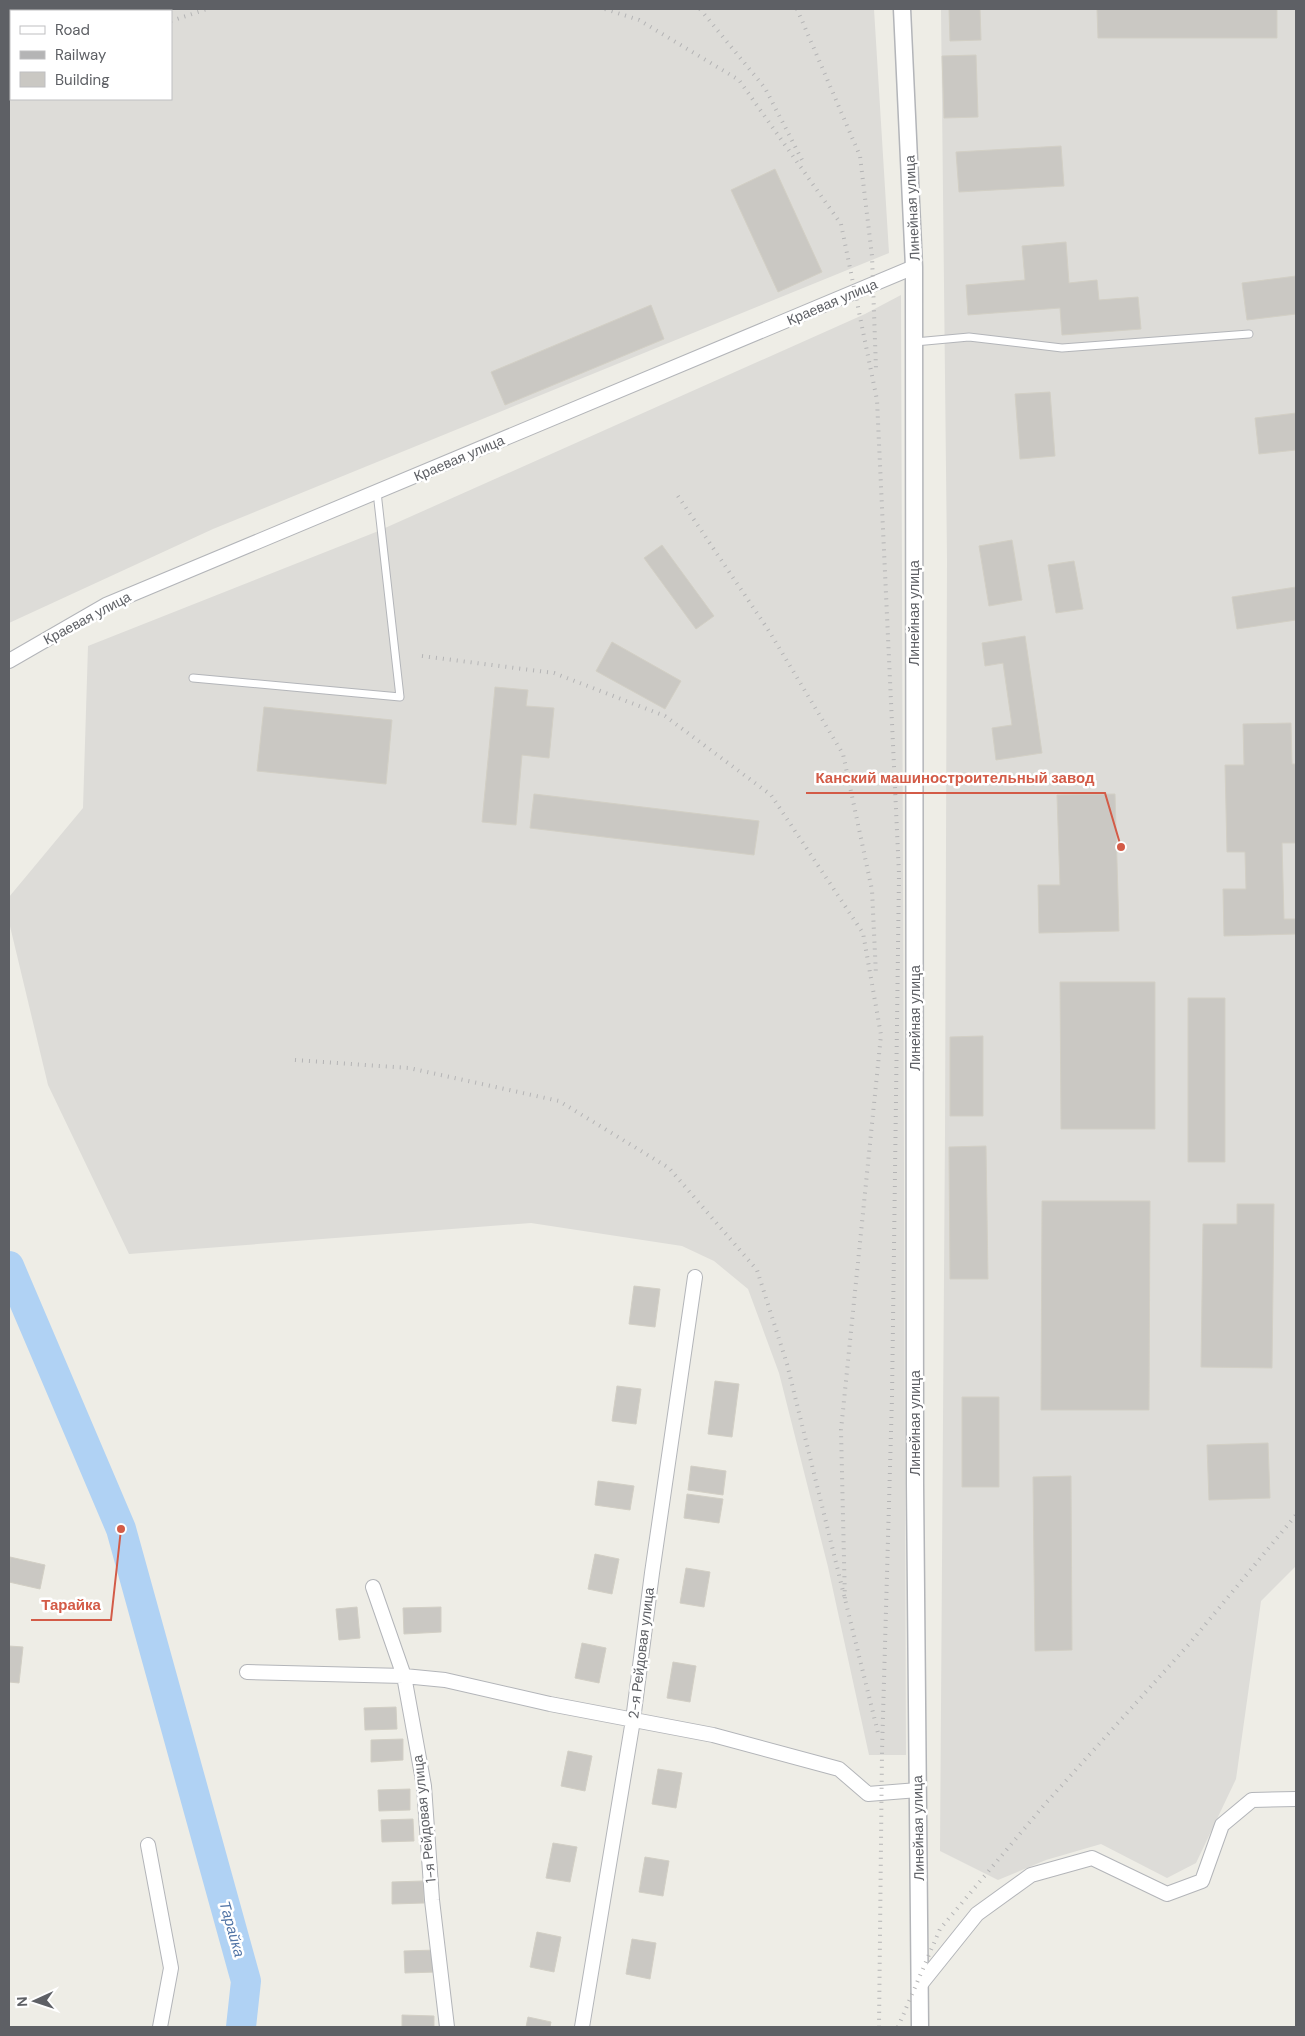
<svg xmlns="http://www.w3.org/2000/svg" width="1305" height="2036" font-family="'DM Sans',sans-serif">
  <rect width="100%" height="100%" fill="#eeede6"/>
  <!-- industrial -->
  <path fill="#dddcd8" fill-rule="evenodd" d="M9 9H874L889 253 213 529 9 623ZM11 11H171V99H11Z
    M941 9H1296V1566L1261 1601 1236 1779 1196 1863 1167 1878 1101 1844 1046 1860 998 1880 940 1851 945 1133 947 560Z
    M901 295 906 1755H869L828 1567 779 1373 748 1289 714 1261 682 1246 531 1223 129 1254 48 1085 9 922V897L83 808 88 646 376 532 865 314Z"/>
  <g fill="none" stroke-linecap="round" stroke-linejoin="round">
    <!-- river -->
    <path stroke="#b0d2f4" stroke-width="30" d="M9 1266 121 1529 246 1981 241 2027"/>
  </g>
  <!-- building -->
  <path fill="#cac8c3" stroke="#d2cfc5" d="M949 9H980L981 40 950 41Z
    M1097 9H1277V38H1098Z
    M976 55 978 117 944 118 942 56Z
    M1061 146 1064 186 959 192 956 152Z
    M775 169 822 272 778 292 731 190Z
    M1066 242 1069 283 1097 280 1099 300 1138 297 1141 329 1062 335 1060 308 968 315 966 285 1025 280 1022 246Z
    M1296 276V314L1247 320 1242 283Z
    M651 305 664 339 505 405 491 372Z
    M1050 392 1055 456 1020 459 1015 394Z
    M1296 413V450L1259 454 1255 418Z
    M1012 540 1022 600 989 606 979 546Z
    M662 545 714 616 696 629 644 558Z
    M1074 561 1083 609 1056 613 1048 565Z
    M1296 587V620L1237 629 1232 597Z
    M1025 636 1042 753 996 760 992 728 1012 725 1003 663 985 666 982 643Z
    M612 642 681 681 665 709 596 671Z
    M495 687 528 690 526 706 554 708 549 758 522 755 516 825 482 822Z
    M264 707 392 720 386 784 257 771Z
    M1291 723 1292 764H1296V843H1282L1284 919H1296V934L1224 936 1223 889H1246L1245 852H1227L1225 765H1244L1243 724Z
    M534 794 759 821 754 855 530 828Z
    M1115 794 1119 931 1039 933 1038 885H1060L1057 795Z
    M1060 982H1155V1129H1061Z
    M1188 998H1225V1162H1188Z
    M983 1036V1116H950V1037Z
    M986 1146 988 1279H950L949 1147Z
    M1042 1201H1150L1149 1410H1041Z
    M1237 1204H1274L1272 1368 1201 1367 1203 1224H1237Z
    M634 1286 660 1289 655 1327 629 1324Z
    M715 1381 739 1384 732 1437 708 1434Z
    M617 1386 641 1389 636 1424 612 1421Z
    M962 1397H999V1487H962Z
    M1268 1443 1270 1498 1209 1500 1207 1445Z
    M691 1466 726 1471 723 1495 688 1490Z
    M1071 1476 1072 1650 1035 1651 1033 1477Z
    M598 1481 634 1486 630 1510 595 1505Z
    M687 1494 723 1499 719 1523 684 1518Z
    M595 1554 619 1559 612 1594 588 1589Z
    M10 1557 45 1565 40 1589 9 1582Z
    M686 1568 710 1572 704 1607 680 1603Z
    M357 1607 360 1638 339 1640 336 1609Z
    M441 1607V1632L404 1634 403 1608Z
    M582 1643 606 1648 599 1683 575 1678Z
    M9 1646 23 1647 19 1683 9 1682Z
    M673 1662 696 1666 690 1702 667 1698Z
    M396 1707 397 1729 365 1730 364 1708Z
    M403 1739V1760L371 1762V1740Z
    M568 1751 592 1756 585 1791 561 1786Z
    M658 1769 682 1773 676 1808 652 1804Z
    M410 1789V1810L379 1811 378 1790Z
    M413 1819 414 1841 382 1842 381 1820Z
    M553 1843 577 1847 570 1882 546 1878Z
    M645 1857 669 1861 663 1896 639 1892Z
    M423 1881 424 1903 392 1904V1882Z
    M537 1932 561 1937 554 1972 530 1967Z
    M632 1939 656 1943 650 1979 626 1974Z
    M436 1950V1972L405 1973 404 1951Z
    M402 2015 434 2016V2027H402Z
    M528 2017 551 2022 550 2027H526Z"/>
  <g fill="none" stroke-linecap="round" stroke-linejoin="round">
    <defs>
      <path id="service" d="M915 342 969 337 1062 348 1249 334
        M193 678 400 697 377 492"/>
      <path id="minor" d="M9 661 106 605 914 267
        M373 1587 404 1676 424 1786 432 1900 447 2027
        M247 1672 404 1676 445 1680 550 1704 713 1735 839 1769 868 1794 918 1790
        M148 1845 171 1968 160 2027
        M920 1985 977 1914 1031 1875 1092 1858 1167 1894 1202 1881 1222 1825 1252 1800 1296 1799
        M582 2027 633 1720 652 1573 695 1277"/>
      <path id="tertiary" d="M902 9 914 267 915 1484 920 2027"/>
    </defs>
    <!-- service casing -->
    <use href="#service" stroke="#b3b5b9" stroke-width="9"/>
    <!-- minor casing -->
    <use href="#minor" stroke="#b3b5b9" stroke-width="16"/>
    <!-- tertiary casing -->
    <use href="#tertiary" stroke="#b3b5b9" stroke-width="19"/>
    <!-- service -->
    <use href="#service" stroke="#fff" stroke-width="7"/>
    <!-- minor -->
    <use href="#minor" stroke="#fff" stroke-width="14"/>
    <!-- tertiary -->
    <use href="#tertiary" stroke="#fff" stroke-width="16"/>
    <!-- rail -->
    <path stroke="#b4b4b5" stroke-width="4" stroke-dasharray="1 6" stroke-linecap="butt" d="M605 9 639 20 739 80 841 224 877 400 899 874 892 1397 882 1751 879 2027
      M700 9 765 88 802 160
      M797 9 860 156 872 256 876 369
      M171 21 207 9
      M678 496 769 631 843 754 872 890 876 975
      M422 656 554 673 665 716 771 795 863 933 881 1035 841 1430 845 1602
      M295 1060 409 1068 559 1101 669 1168 757 1270 787 1364 879 1737
      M898 2027 940 1929 1045 1804 1190 1643 1296 1515"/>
  </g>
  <g text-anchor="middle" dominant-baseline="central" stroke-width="5" stroke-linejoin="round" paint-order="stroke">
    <!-- street labels -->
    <g font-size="14" fill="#5e6065" stroke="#fff">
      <text transform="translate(912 208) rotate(-93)">Линейная улица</text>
      <text transform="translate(832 302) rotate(-23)">Краевая улица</text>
      <text transform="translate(459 458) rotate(-23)">Краевая улица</text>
      <text transform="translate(914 613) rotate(-90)">Линейная улица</text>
      <text transform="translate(87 618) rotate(-28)">Краевая улица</text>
      <text transform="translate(915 1018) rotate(-90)">Линейная улица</text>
      <text transform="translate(915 1423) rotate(-90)">Линейная улица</text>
      <text transform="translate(641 1653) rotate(-83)">2-я Рейдовая улица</text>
      <text transform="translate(424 1819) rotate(-96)">1-я Рейдовая улица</text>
      <text transform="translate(918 1828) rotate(-91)">Линейная улица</text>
    </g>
    <!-- water labels -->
    <g font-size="15" font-style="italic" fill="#4f73a5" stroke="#fff">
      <text transform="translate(232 1929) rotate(74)">Тарайка</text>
    </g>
  </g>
  <!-- callouts -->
  <path fill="none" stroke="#d35b47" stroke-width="2" d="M1121 847L1105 793H806M121 1529L111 1620H31"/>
  <g fill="#d35b47" stroke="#fff" stroke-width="2">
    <circle cx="1121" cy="847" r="5"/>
    <circle cx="121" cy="1529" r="5"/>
  </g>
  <g font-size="15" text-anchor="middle" font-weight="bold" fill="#d35b47" stroke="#fff" stroke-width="5" stroke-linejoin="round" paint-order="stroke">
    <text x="955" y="783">Канский машиностроительный завод</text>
    <text x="71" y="1610">Тарайка</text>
  </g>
  <!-- border -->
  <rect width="1305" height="2036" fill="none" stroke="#5e6065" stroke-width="20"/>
  <!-- legend -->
  <rect x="10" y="10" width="162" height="90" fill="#ffffff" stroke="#bfbfc1"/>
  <rect x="20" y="26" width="25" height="8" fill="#ffffff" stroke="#bfbfc1"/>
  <text x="55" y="35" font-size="15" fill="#5e6065">Road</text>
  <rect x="20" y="51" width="25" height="8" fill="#b4b4b5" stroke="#bfbfc1"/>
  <text x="55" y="60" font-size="15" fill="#5e6065">Railway</text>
  <rect x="20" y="72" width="25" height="15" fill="#cac8c3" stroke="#bfbfc1"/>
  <text x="55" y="85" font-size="15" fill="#5e6065">Building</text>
  <!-- north arrow -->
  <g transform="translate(35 2001) rotate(267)" stroke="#ffffff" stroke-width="4" paint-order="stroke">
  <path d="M0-4L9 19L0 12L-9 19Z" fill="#5e6065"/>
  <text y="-8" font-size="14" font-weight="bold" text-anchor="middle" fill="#5e6065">N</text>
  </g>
</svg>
